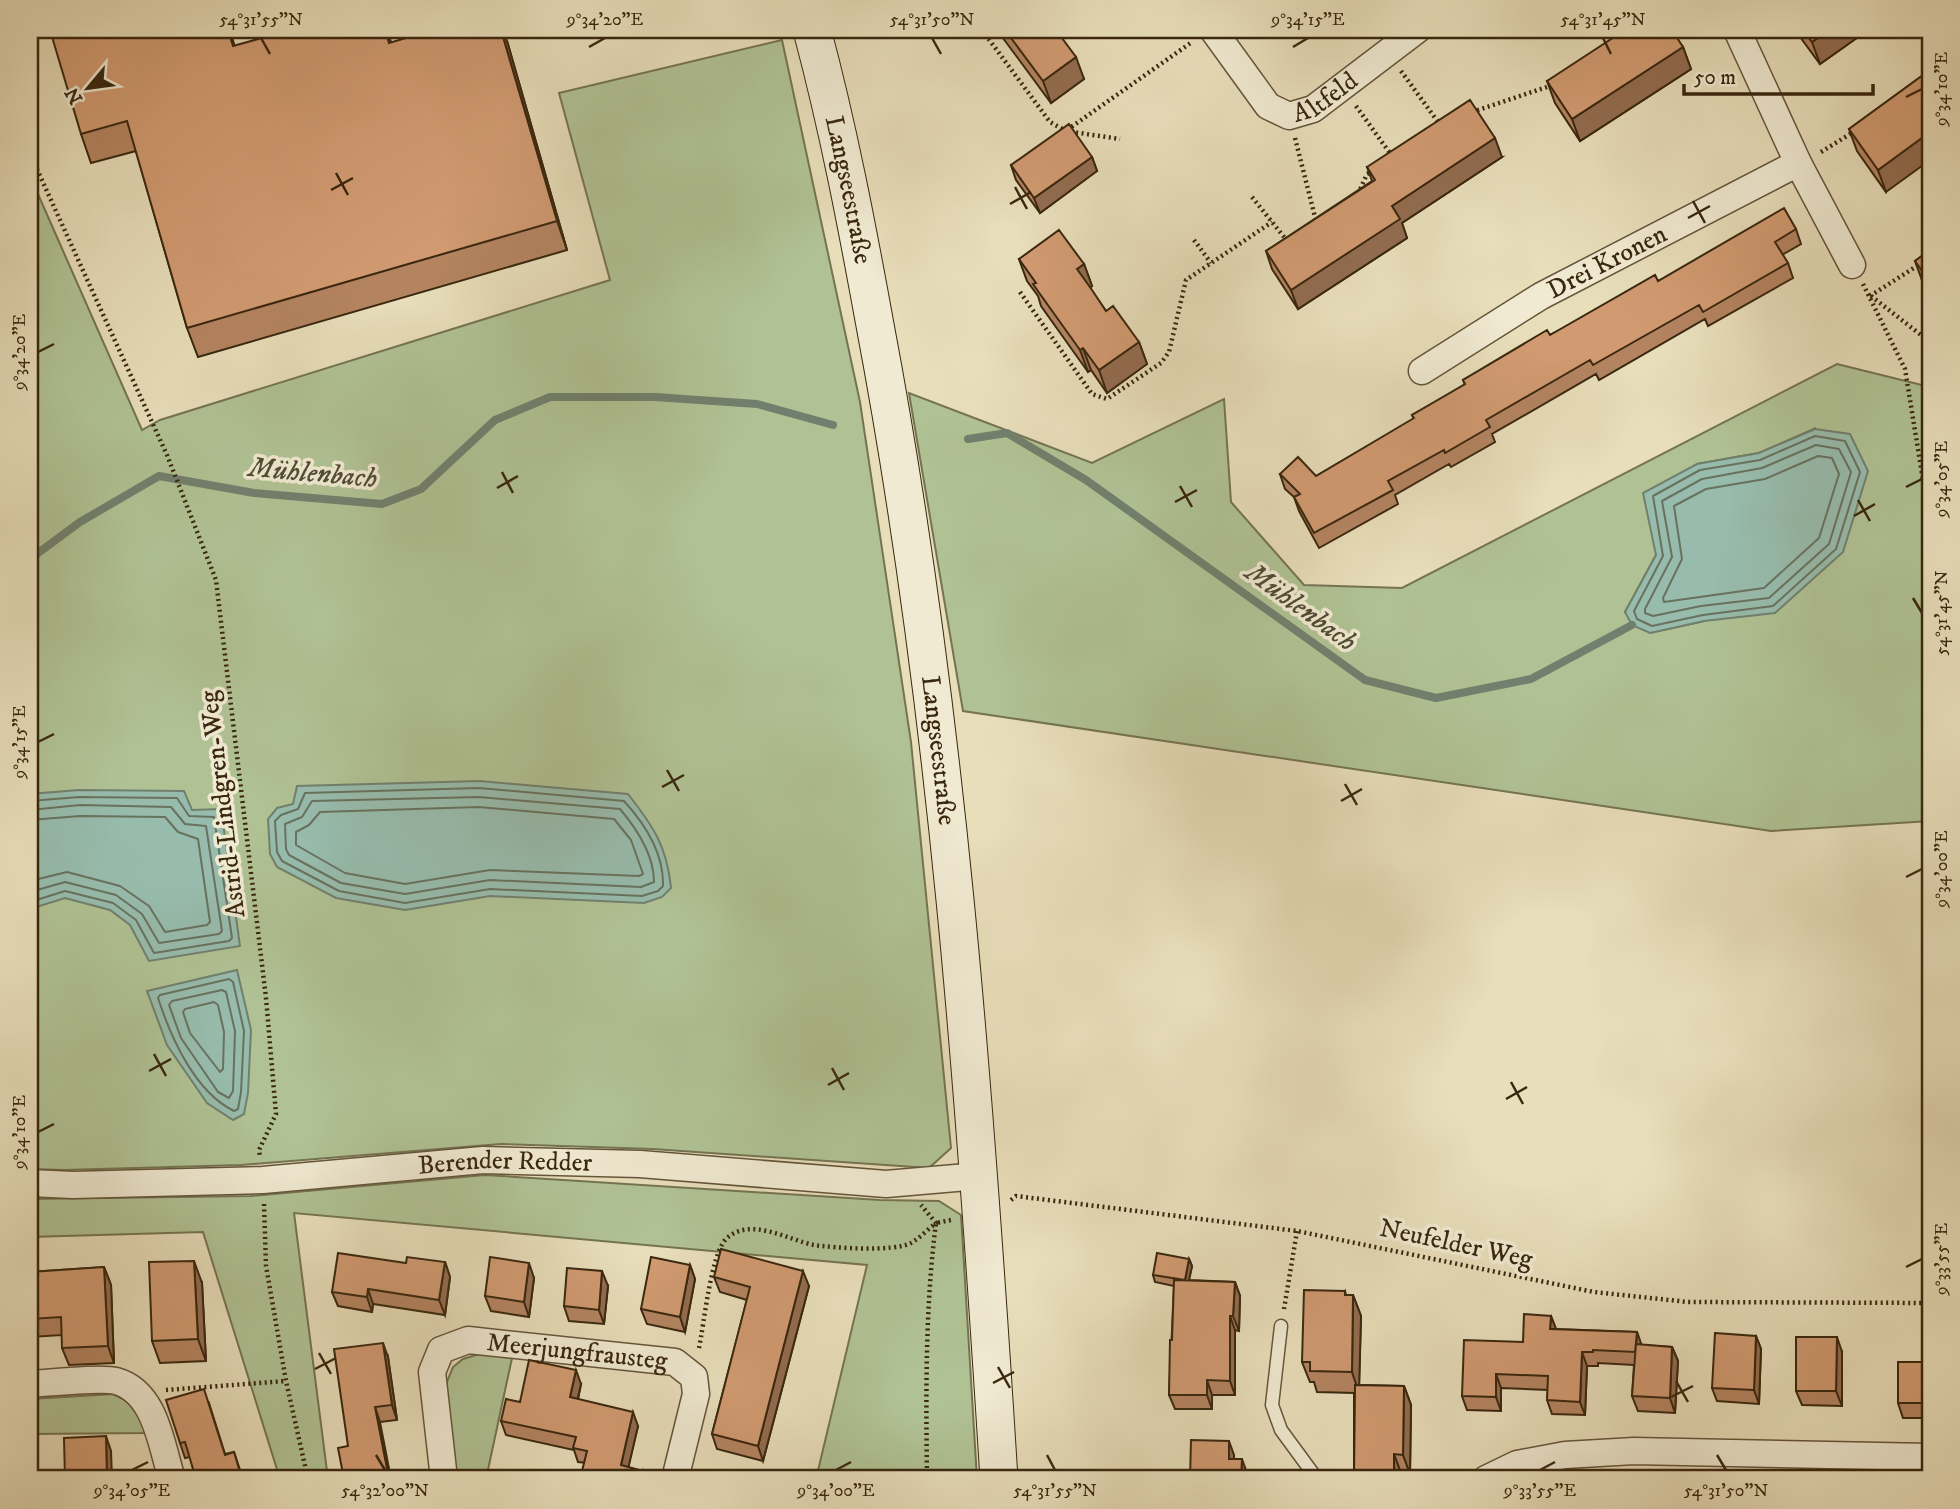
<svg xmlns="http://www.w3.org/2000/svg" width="1960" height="1509" font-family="'IM FELL DW Pica',serif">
  <rect width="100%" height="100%" fill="#e8deba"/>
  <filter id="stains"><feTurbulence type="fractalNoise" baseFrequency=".00286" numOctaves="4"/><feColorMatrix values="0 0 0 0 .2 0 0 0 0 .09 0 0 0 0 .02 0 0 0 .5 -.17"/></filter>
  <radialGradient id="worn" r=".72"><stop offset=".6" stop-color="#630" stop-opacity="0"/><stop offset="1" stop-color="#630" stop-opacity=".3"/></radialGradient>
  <!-- green -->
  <path fill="#b0c294" stroke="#747452" stroke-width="2" fill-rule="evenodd" d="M782 40 860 402 911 742 951 1148 929 1168 653 1149 501 1144 241 1165 64 1170 30 1169V176L142 430 160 420 610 280 559 93Z
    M1837 364 1930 387V821L1771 831 963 711 909 393 1092 463 1224 399 1231 502 1304 585 1402 588ZM1814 429 1704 621 1650 633 1625 612 1656 555 1697 464 1759 453Z
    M485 1175 880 1200 939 1201 961 1215 977 1479H816L867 1265 294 1213 328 1479H280L203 1232 30 1237V1199L251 1196Z
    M482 1353 512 1358 486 1479H456L446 1384 453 1367 463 1359Z
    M113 1394 134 1404 147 1433 30 1434V1399Z"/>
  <!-- water -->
  <path fill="#97bcad" stroke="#71806e" stroke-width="2" d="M1815 429 1850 434 1868 471 1843 552 1775 613 1704 621 1650 633 1632 625 1625 612 1656 555 1643 493 1697 464 1759 453Z
    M480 781 628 794C653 826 667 846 671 888L662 897 644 903 490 896 405 910 336 898 277 867 270 854 268 819 277 808 293 804 297 786Z
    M79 790 184 791 192 810 221 809 240 946 149 961 130 925 110 910 65 898 30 909V794Z
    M237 970 251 1030 248 1093 244 1114 233 1120 207 1103 167 1045 147 991Z"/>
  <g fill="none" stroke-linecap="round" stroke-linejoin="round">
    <!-- shore -->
    <path stroke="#68725e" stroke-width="2" d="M1815 436 1845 441 1860 472 1836 549 1773 606 1703 615 1652 626 1637 619 1634 611 1663 556 1653 496 1700 470 1760 460Z
      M1816 445 1839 449 1851 472 1829 544 1769 598 1701 606 1653 616 1645 613V609L1672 557 1662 501 1702 479 1762 468Z
      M1818 456 1832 458 1839 474 1819 538 1764 588 1664 602 1663 598 1682 559 1674 506 1706 489 1765 479Z
      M479 788 624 801C645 824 664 853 663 886L658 891 642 896 490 889 405 903 339 891 282 861 277 852 275 821 281 815 298 809 305 793Z
      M479 797 620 809C637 829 654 854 654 882L641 887 490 880 405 894 341 883 289 855 286 849 285 824 302 817 312 801Z
      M30 801 79 797 177 798 189 816 214 817 232 938 229 941 154 953 136 920 113 903 65 891 30 902
      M479 807 614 819 631 840 643 874 639 876 490 870 405 884 345 873 296 845V832L309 825 320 812Z
      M30 810 80 805 171 807 185 824 206 826 222 931 219 934 159 943 142 914 116 895 65 882 30 892
      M30 820 80 816 165 817 178 832 198 839 210 922 207 925 165 932 149 906 120 886 67 872 30 881
      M229 979 233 982 244 1031 241 1092 238 1109 234 1111C195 1092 171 1038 158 998L160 995Z
      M222 990 226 992 235 1031 233 1091 229 1098 218 1092 181 1038 169 1005 172 1001Z
      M214 1002 218 1005 224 1032 223 1069 220 1072 190 1033 183 1012 185 1009Z"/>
    <!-- stream -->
    <path stroke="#71806e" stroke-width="8" d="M968 439 1007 433 1086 480 1365 680 1436 698 1531 679 1632 625
      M30 559 80 522 159 476 254 493 382 504 421 489 495 420 550 397H655L757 404 833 425"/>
    <defs>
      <path id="lane" d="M1281 1326 1272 1405 1281 1430 1317 1479"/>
      <g id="street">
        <path id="s1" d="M1213 30 1268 106 1289 116 1313 109 1417 30"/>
        <path d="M1737 30 1798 163 1852 265"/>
        <path id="s2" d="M1422 371 1541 296 1798 163"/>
        <path id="s3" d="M30 1183 73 1185 263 1180 483 1160 640 1164 886 1184 979 1176"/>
        <path d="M30 1384C48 1383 101 1377 116 1381 156 1392 161 1445 172 1479"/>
        <path id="s4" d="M444 1479 432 1372 441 1350 468 1340 675 1362 694 1377 696 1394 675 1479"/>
        <path d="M1486 1479 1517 1464 1565 1455 1634 1451 1930 1457"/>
      </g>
      <g id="secondary">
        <path id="s5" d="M812 30C838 127 857 226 875 325 947 705 975 1093 999 1479"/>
      </g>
    </defs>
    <!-- lane casing -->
    <use href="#lane" stroke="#65553a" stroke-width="15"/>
    <!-- street casing -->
    <use href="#street" stroke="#65553a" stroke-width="29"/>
    <!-- secondary casing -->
    <use href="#secondary" stroke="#39270f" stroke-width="39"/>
    <!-- path -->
    <path stroke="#39270f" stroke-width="4.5" stroke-dasharray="2 3.5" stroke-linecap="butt" d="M982 30 1050 122 1066 131 1120 139
      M1401 71 1441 126
      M1356 106 1392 156
      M1472 112 1553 85
      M1067 130 1192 42
      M1295 138 1316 221
      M1821 152 1855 131
      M30 154 167 455 216 580 266 998 276 1114 259 1150 260 1157
      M1358 194 1367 174 1374 171
      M1252 197 1288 242
      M1194 240 1211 263
      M1863 284 1905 369 1930 523
      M1020 292 1092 394 1107 399 1161 363 1169 352 1186 280 1272 222
      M1870 296 1920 264
      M1871 296 1930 342
      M1011 1200 1016 1196 1297 1231 1594 1292 1688 1302 1930 1303
      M264 1204 266 1266 286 1381 308 1479
      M1284 1309 1297 1231
      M699 1348C704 1324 711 1254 726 1239 750 1216 788 1240 814 1245 834 1248 894 1252 911 1243 920 1238 928 1229 936 1223L921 1205
      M166 1390 286 1381
      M927 1479C926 1394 925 1308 936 1223L951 1220"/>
    <!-- lane -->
    <use href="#lane" stroke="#f0ead2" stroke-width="12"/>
    <!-- street -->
    <use href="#street" stroke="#f0ead2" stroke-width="26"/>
    <!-- secondary -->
    <use href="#secondary" stroke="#f0ead2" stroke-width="37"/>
  </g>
  <!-- wall -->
  <path fill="#b48461" stroke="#39270f" stroke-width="2" d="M291 30H387L391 42 507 41 567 250 198 357 187 328 136 151 91 163 81 134 235 46Z
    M558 30H571L559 33Z
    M997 30H1056L1084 79 1051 103Z
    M1795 30H1868L1820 64Z
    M1683 47 1691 69 1580 141 1555 103 1547 81Z
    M1930 70 1886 192 1857 151 1849 129Z
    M1092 157 1097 171 1040 213 1016 180 1011 165Z
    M1502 157 1402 223 1407 238 1298 309 1272 269 1266 251 1372 181 1367 167Z
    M1796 229 1801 244 1782 255 1788 263 1793 278 1708 326 1705 319 1599 380 1596 374 1492 434 1495 442 1451 467 1449 464 1395 495 1398 504 1319 548 1299 511 1294 497 1285 489 1280 474 1316 476 1414 419 1412 415 1465 385 1463 380 1550 335 1658 281Z
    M1930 250V293L1923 283 1915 261Z
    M1019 259 1084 264 1092 286 1090 288 1106 311 1139 342 1147 364 1107 393 1091 370 1088 372 1041 306 1038 296 1027 281Z
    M1189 1259 1192 1266 1189 1280 1235 1282 1240 1296 1239 1331 1235 1330V1395H1212V1409H1175L1169 1395 1174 1286 1155 1282 1153 1275Z
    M445 1262 450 1277 445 1315 373 1304 372 1312 338 1306 332 1292 406 1263Z
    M690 1265 695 1279 685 1332 647 1324 641 1309Z
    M104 1267 111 1285 114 1363 69 1365 62 1348V1335L30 1337V1272Z
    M714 1277 809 1286 763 1461 717 1449 712 1434 747 1300 720 1292Z
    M534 1278 529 1317 491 1311 485 1296Z
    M202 1283 206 1361 160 1363 152 1341Z
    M608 1286 604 1324 569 1321 564 1306Z
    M1345 1291 1346 1295H1353L1361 1316 1359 1385 1404 1386 1411 1405 1410 1474 1401 1473V1479H1355L1354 1475V1393L1317 1392 1314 1382H1310L1302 1362Z
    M1551 1316 1556 1329 1637 1332 1641 1345 1672 1347 1678 1361 1675 1413 1638 1411 1632 1396 1634 1365 1598 1363V1366H1587L1585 1415 1552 1414 1547 1400 1548 1390 1501 1388V1411L1467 1410 1462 1396Z
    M1756 1336 1761 1349 1759 1404 1717 1401 1712 1388Z
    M1842 1352V1406L1802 1405 1796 1391Z
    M388 1357 397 1420 380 1422 348 1446Z
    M1930 1362V1418H1903L1898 1403Z
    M581 1384 578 1399 638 1426 628 1467 578 1462 574 1450 506 1435 501 1421 520 1402Z
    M209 1403 225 1454 234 1452 243 1479H196L190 1457 185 1458 180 1443Z"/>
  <!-- shaded-wall -->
  <path fill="#926c4f" stroke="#39270f" stroke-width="2" d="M228 30H230L243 75 233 46Z
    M385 30H387L399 72 389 43Z
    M501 30H503L507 41 567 250 557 221Z
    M1829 30H1868L1820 64 1812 42Z
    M1683 47 1691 69 1580 141 1572 119Z
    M1076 57 1084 79 1051 103 1043 81Z
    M1930 132V160L1886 192 1878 170Z
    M1495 138 1502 157 1402 223 1407 238 1298 309 1291 290 1392 206Z
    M1092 157 1097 171 1040 213 1034 198Z
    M1084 264 1092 286 1085 291 1077 269Z
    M1139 342 1147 364 1107 393 1099 370Z
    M1083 348 1091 370 1088 372 1080 350Z
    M1189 1259 1192 1266 1187 1289 1185 1281Z
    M194 1261 202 1283 206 1361 198 1339Z
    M445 1262 450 1277 445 1315 439 1300Z
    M529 1263 534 1278 529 1317 524 1302Z
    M690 1265 695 1279 685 1332 680 1317Z
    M104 1267 111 1285 114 1363 108 1346Z
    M602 1271 608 1286 604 1324 599 1310Z
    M803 1271 809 1286 763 1461 758 1446Z
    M1235 1282 1240 1296 1239 1331 1233 1316Z
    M368 1289 373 1304 372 1312 367 1297Z
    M1353 1295 1361 1316 1359 1393 1352 1372Z
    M1230 1316 1235 1330V1395L1230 1381Z
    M1551 1316 1556 1329H1550Z
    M1637 1332 1642 1346 1636 1352Z
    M1756 1336 1761 1349 1759 1404 1754 1390Z
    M1837 1337 1842 1352V1406L1836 1391Z
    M383 1343 388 1357 397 1420 392 1405Z
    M1672 1347 1678 1361 1675 1413 1670 1398Z
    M1582 1352 1587 1366 1585 1415 1580 1402Z
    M576 1370 581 1384 575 1411 570 1397Z
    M1496 1374 1501 1388V1411L1496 1397Z
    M1207 1380 1212 1395V1409L1207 1395Z
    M1404 1386 1411 1405 1410 1474 1403 1455Z
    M375 1407 380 1422 391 1479H389Z
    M633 1412 638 1426 626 1478 621 1465Z
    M106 1436 111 1451 112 1479H107Z
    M1229 1441 1234 1455V1473L1229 1459Z
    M1394 1454 1401 1473V1479H1396L1394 1475Z
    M1242 1459 1247 1473V1479H1241Z
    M643 1471 646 1479H641Z"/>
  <!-- building -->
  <path fill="#d19a71" stroke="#39270f" stroke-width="2" d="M50 30H228L233 46 291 30H385L389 43 433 30H501L557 221 187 328 127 121 81 134Z
    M1005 30H1056L1076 57 1043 81Z
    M1625 30H1672L1683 47 1572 119 1547 81Z
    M1803 30H1829L1812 42Z
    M1930 70V132L1878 170 1849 129Z
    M1470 100 1495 138 1392 206 1400 219 1291 290 1266 251 1375 180 1367 167Z
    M1069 124 1092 157 1034 198 1011 165Z
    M1784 208 1796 229 1775 242 1788 263 1703 312 1699 305 1593 365 1590 360 1486 420 1490 427 1445 453 1444 450 1388 481 1393 490 1314 533 1294 497 1300 494 1280 474 1298 457 1316 476 1414 418 1412 415 1465 384 1463 380 1547 330 1550 335 1655 275 1658 281Z
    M1059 230 1084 264 1077 269 1092 290 1106 311 1113 306 1139 342 1099 370 1083 348 1080 350 1040 294 1033 284 1036 283 1019 259Z
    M1930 250V282L1915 261Z
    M721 1249 803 1271 758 1446 712 1434 750 1287 714 1277Z
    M338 1253 406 1263 407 1257 445 1262 439 1300 368 1289 367 1297 332 1292Z
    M1157 1253 1189 1259 1185 1280 1153 1275Z
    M490 1257 529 1263 524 1302 485 1296Z
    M651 1257 690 1265 680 1317 641 1309Z
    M194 1261 198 1339 152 1341 149 1262Z
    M104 1267 108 1346 62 1348 61 1317 30 1319V1272Z
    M567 1268 602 1271 599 1310 564 1306Z
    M1174 1280 1235 1282 1233 1316H1230V1381L1207 1380V1395H1169L1170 1340H1172Z
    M1304 1290 1345 1291V1295H1353L1352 1372 1310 1371V1362H1302Z
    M1524 1314 1551 1316 1550 1329 1637 1332 1635 1352 1593 1350V1352H1582L1580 1402 1547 1400 1548 1376 1496 1374V1397L1462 1396 1464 1340 1523 1342Z
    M1715 1333 1756 1336 1754 1390 1712 1388Z
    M1796 1337H1837L1836 1391H1796Z
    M383 1343 392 1405 375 1407 389 1479H344L338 1448 348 1446 334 1349Z
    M1636 1344 1672 1347 1670 1398 1632 1396Z
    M529 1360 576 1370 570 1397 633 1412 621 1465 643 1471 641 1479H580L587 1451 573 1448 576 1437 501 1421 506 1399 520 1402Z
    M1898 1362H1930V1403H1898Z
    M1355 1385 1404 1386 1403 1455 1394 1454V1475H1354Z
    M204 1389 225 1455 234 1452 242 1479H196L185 1442 180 1443 166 1400Z
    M106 1436 107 1479H65L64 1438Z
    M1191 1440 1229 1441V1459H1242L1241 1479H1190Z
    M493 1470 534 1479H491Z
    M711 1475 731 1479H710Z"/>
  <!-- ticks -->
  <path fill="none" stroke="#39270f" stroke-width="2.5" d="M261 38 270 54M932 38 941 54M1603 38 1611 54M589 47 605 38M1293 47 1308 38M1906 97 1922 89M336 173 348 195M1015 187 1027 209M331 190 353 178M1693 201 1705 223M1010 204 1031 192M1688 218 1710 206M38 352 54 344M502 472 513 493M1180 486 1192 507M1906 487 1922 479M497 488 518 476M1858 500 1870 521M1175 502 1197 490M1854 516 1875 504M1913 598 1922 613M38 742 54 734M667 770 679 791M1345 784 1357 805M662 787 684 775M1341 801 1362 789M1906 877 1922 869M154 1054 166 1076M832 1068 844 1090M149 1071 171 1059M1511 1082 1523 1104M828 1085 849 1073M1506 1099 1527 1087M38 1132 54 1124M1906 1267 1922 1259M319 1353 331 1374M998 1367 1010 1388M315 1369 336 1358M1676 1381 1688 1402M993 1383 1014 1372M1671 1397 1693 1386M376 1455 385 1470M1047 1455 1055 1470M1717 1455 1726 1470M132 1470 148 1462M836 1470 851 1462M1540 1470 1555 1462"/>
  <g text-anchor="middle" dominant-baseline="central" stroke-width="7" stroke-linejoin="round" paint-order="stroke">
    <!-- street labels -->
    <g font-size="26" fill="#39270f" stroke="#f0ead2">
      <text stroke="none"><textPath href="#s1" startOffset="158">Altfeld</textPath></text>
      <text stroke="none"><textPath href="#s5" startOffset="164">Langseestraße</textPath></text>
      <text stroke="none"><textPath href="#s2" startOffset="215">Drei Kronen</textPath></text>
      <text stroke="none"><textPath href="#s5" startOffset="732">Langseestraße</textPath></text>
      <text transform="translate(223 804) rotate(-97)">Astrid-Lindgren-Weg</text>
      <text stroke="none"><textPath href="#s3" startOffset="476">Berender Redder</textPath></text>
      <text transform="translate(1456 1244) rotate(12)">Neufelder Weg</text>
      <text stroke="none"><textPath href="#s4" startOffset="270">Meerjungfrausteg</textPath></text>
    </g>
    <!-- water labels -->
    <g font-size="28" font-style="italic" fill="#504c36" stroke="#f0ead2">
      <text transform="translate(313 473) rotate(5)">Mühlenbach</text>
      <text transform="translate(1301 607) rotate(36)">Mühlenbach</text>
    </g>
  </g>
  <!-- margin -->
  <rect width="1960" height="1509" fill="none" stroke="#e8deba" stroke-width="77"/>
  <!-- north arrow -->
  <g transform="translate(88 88) rotate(241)" stroke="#f0ead2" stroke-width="5" paint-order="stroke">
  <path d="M0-5L12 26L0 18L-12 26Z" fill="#39270f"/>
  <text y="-10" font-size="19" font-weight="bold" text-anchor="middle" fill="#39270f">N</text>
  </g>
  <!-- scale -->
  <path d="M1684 84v10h189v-10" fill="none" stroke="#39270f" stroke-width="3.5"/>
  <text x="1694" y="84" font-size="21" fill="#39270f" stroke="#f0ead2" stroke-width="5" paint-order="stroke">50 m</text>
  <rect x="38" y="38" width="1884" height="1432" fill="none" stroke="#39270f" stroke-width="2.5"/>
  <g font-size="18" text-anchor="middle" fill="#39270f">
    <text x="261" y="25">54°31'55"N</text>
    <text x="605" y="25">9°34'20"E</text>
    <text x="932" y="25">54°31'50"N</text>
    <text x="1308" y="25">9°34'15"E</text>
    <text x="1603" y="25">54°31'45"N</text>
    <text transform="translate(1941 89) rotate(-90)" y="6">9°34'10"E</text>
    <text transform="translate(19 352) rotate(-90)" y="6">9°34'20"E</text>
    <text transform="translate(1941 479) rotate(-90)" y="6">9°34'05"E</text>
    <text transform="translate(1941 613) rotate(-90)" y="6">54°31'45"N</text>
    <text transform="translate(19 742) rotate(-90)" y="6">9°34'15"E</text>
    <text transform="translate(1941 869) rotate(-90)" y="6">9°34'00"E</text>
    <text transform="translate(19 1132) rotate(-90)" y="6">9°34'10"E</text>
    <text transform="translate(1941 1259) rotate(-90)" y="6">9°33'55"E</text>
    <text x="132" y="1496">9°34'05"E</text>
    <text x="385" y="1496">54°32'00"N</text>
    <text x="836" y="1496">9°34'00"E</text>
    <text x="1055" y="1496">54°31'55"N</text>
    <text x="1540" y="1496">9°33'55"E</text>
    <text x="1726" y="1496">54°31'50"N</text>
  </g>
  <rect width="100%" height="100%" filter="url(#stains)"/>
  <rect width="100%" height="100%" fill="url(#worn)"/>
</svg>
